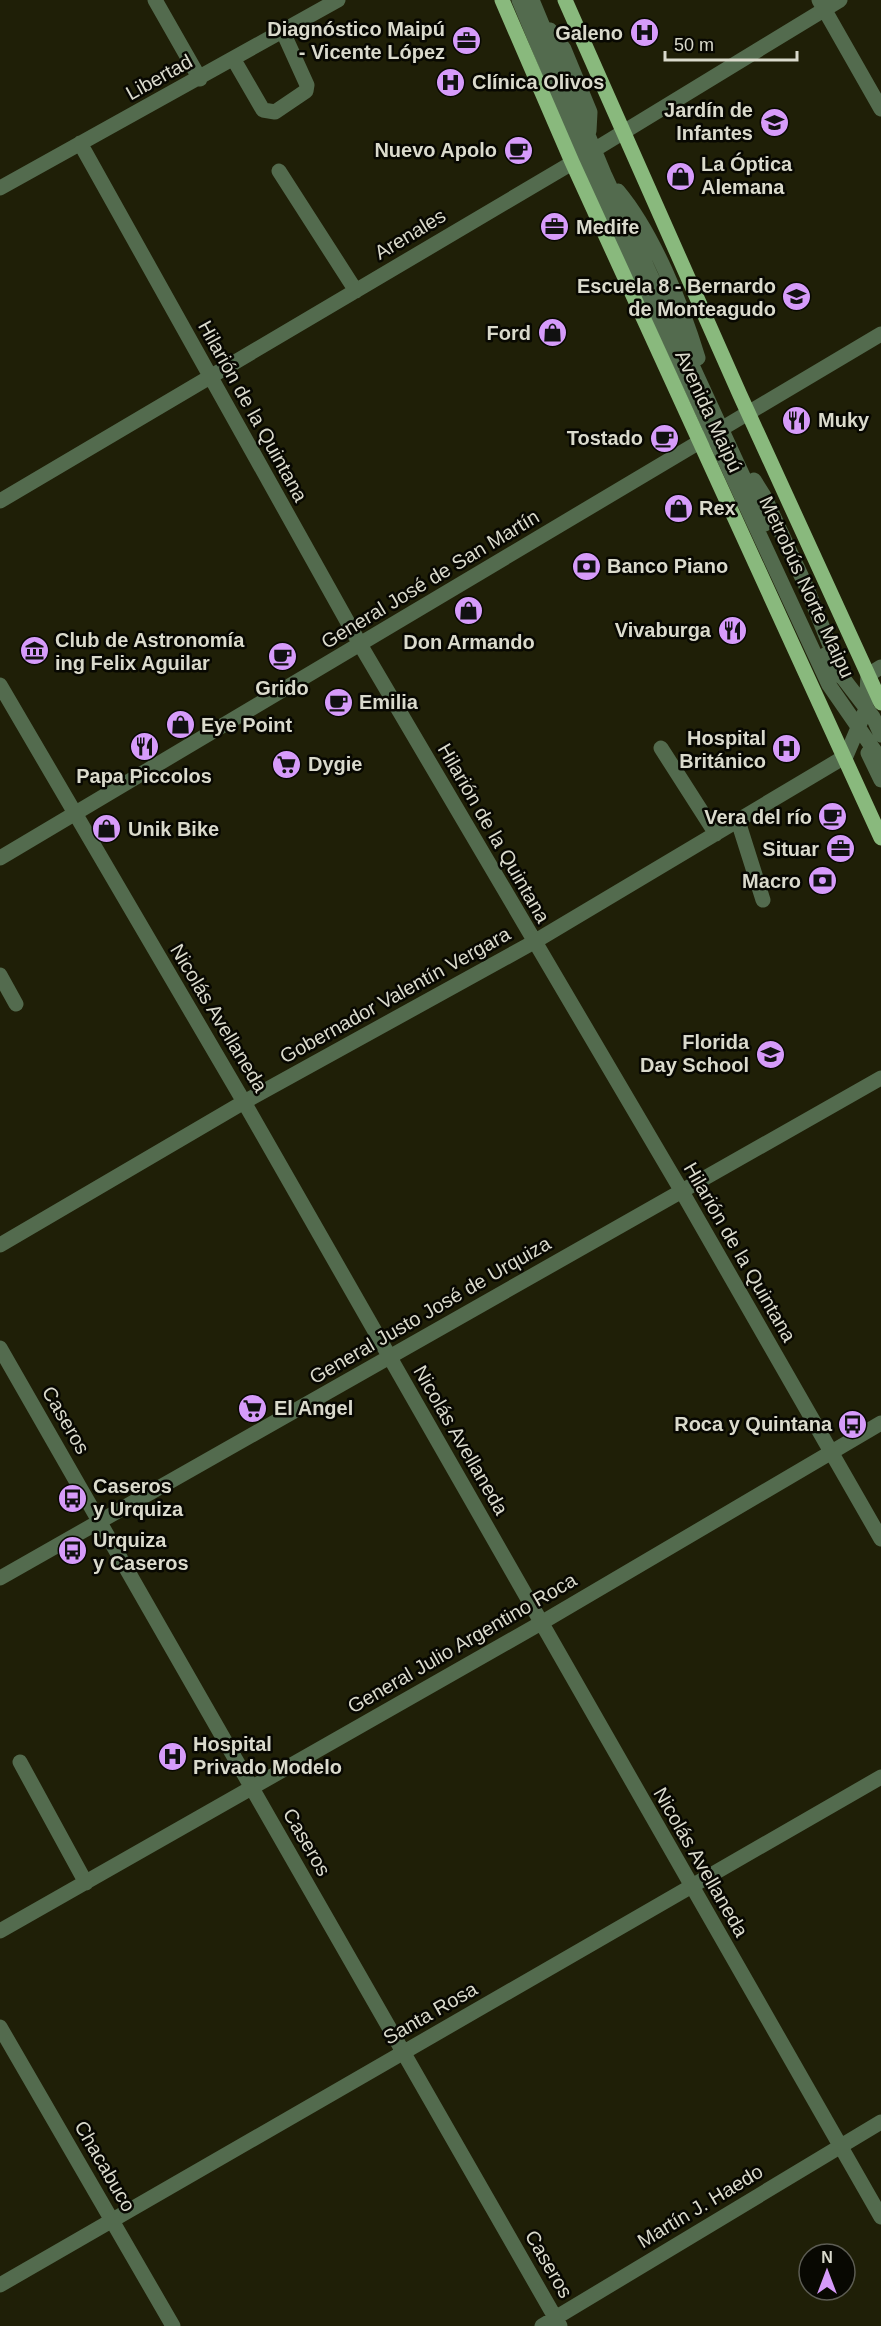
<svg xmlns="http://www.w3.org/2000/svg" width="881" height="2326" font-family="Helvetica,sans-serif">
  <rect width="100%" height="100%" fill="#1f1f07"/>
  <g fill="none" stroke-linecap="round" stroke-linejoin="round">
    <!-- minor -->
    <path stroke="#536b4e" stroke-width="15" d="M155 0 200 79
      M519 0 584 156 829 685 881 760
      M532 0 605 176 765 524
      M819 0 881 109
      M550 30 564 49 590 112 589 131
      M234 60 263 110 275 112 306 91 307 85 283 32
      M80 143 361 646 681 1190 881 1539
      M279 171 356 291
      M0 188 338 0
      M618 191C653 233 682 305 698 358
      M754 480 764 496 806 586 843 678 873 717 881 735
      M0 501 594 150 840 0
      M825 655 831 669 843 678
      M0 685 244 1102 881 2217
      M661 748 716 834
      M868 753 881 780
      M738 821 763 900
      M0 858 881 334
      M0 975 16 1004
      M0 1245 244 1102 534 942 846 756 866 709 868 675 881 667
      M0 1348 560 2326
      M0 1578 881 1078
      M20 1762 86 1883
      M0 1931 541 1623 881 1423
      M0 2027 173 2326
      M0 2285 881 1777
      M542 2326 881 2122"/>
    <!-- major -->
    <path stroke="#89b97d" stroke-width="15" d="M502 0 572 162 881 838
      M565 0 740 395 881 703"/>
  </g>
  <!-- icons -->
  <defs>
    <symbol id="hospital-disc" viewBox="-11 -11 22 22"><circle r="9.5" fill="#d69bfa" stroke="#080802"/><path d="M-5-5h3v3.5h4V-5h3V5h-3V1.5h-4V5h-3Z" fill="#111"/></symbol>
    <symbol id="office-disc" viewBox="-11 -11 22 22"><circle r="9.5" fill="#d69bfa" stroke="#080802"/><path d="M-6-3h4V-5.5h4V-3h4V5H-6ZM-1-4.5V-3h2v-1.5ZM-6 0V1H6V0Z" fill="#111"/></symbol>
    <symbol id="school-disc" viewBox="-11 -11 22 22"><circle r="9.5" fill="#d69bfa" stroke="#080802"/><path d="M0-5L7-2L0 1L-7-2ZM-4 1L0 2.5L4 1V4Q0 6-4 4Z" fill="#111"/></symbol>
    <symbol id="cafe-disc" viewBox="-11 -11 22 22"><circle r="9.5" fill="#d69bfa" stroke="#080802"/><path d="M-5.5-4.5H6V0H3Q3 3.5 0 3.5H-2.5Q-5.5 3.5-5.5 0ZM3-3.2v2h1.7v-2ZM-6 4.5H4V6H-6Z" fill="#111"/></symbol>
    <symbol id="shop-disc" viewBox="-11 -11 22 22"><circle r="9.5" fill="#d69bfa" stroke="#080802"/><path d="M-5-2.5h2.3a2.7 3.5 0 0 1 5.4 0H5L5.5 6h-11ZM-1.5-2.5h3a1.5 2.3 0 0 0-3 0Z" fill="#111"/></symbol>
    <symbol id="restaurant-disc" viewBox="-11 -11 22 22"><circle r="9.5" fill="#d69bfa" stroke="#080802"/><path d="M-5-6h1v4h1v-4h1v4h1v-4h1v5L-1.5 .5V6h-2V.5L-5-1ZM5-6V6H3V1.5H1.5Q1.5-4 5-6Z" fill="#111"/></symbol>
    <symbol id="bank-disc" viewBox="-11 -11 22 22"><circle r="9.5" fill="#d69bfa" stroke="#080802"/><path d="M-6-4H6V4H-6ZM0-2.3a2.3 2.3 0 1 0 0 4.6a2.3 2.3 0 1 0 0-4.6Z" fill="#111"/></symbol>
    <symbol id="museum-disc" viewBox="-11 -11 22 22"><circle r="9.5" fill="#d69bfa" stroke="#080802"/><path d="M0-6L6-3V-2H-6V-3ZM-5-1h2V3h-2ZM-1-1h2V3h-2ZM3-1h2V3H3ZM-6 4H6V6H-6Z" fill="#111"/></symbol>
    <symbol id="supermarket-disc" viewBox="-11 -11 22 22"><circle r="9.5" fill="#d69bfa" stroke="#080802"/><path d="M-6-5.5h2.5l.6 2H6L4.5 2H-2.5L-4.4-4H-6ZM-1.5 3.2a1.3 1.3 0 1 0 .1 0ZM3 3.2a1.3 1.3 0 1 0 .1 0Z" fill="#111"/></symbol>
    <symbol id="bus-disc" viewBox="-11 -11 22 22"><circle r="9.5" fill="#d69bfa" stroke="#080802"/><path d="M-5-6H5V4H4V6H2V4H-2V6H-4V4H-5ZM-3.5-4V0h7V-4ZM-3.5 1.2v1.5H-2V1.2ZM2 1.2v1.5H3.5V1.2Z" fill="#111"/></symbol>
  </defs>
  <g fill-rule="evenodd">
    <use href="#hospital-disc" x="628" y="16" width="33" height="33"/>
    <use href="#office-disc" x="450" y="24" width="33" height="33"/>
    <use href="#hospital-disc" x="434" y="66" width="33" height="33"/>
    <use href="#school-disc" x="758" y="106" width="33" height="33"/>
    <use href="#cafe-disc" x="502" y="134" width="33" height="33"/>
    <use href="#shop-disc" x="664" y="160" width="33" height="33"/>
    <use href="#office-disc" x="538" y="210" width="33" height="33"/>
    <use href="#school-disc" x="780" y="280" width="33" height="33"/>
    <use href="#shop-disc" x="536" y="316" width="33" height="33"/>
    <use href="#restaurant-disc" x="780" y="404" width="33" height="33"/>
    <use href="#cafe-disc" x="648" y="422" width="33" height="33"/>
    <use href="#shop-disc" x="662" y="492" width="33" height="33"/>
    <use href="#bank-disc" x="570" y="550" width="33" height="33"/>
    <use href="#shop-disc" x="452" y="594" width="33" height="33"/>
    <use href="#restaurant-disc" x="716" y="614" width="33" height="33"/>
    <use href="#museum-disc" x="18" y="634" width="33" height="33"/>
    <use href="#cafe-disc" x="266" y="640" width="33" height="33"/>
    <use href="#cafe-disc" x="322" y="686" width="33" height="33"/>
    <use href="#shop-disc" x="164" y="708" width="33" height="33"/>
    <use href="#restaurant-disc" x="128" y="730" width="33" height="33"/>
    <use href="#hospital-disc" x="770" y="732" width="33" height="33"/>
    <use href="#supermarket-disc" x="270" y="748" width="33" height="33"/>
    <use href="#cafe-disc" x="816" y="800" width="33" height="33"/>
    <use href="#shop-disc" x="90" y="812" width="33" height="33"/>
    <use href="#office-disc" x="824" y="832" width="33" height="33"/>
    <use href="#bank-disc" x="806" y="864" width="33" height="33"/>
    <use href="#school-disc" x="754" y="1038" width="33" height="33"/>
    <use href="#supermarket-disc" x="236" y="1392" width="33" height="33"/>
    <use href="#bus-disc" x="836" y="1408" width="33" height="33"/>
    <use href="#bus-disc" x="56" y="1482" width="33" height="33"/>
    <use href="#bus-disc" x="56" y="1534" width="33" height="33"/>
    <use href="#hospital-disc" x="156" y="1740" width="33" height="33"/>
  </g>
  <g text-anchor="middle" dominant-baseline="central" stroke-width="5" stroke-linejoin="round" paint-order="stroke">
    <!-- poi labels -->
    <g font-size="20" font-weight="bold" fill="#dadacc" stroke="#080802" text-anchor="start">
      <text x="445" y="29" text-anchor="end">Diagnóstico Maipú<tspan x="445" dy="23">- Vicente López</tspan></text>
      <text x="623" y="33" text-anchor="end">Galeno</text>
      <text x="472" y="82">Clínica Olivos</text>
      <text x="753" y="110" text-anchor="end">Jardín de<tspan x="753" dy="23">Infantes</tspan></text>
      <text x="497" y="150" text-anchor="end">Nuevo Apolo</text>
      <text x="701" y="164">La Óptica<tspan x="701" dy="23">Alemana</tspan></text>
      <text x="576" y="227">Medife</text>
      <text x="776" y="286" text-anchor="end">Escuela 8 - Bernardo<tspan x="776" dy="23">de Monteagudo</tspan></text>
      <text x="531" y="333" text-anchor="end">Ford</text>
      <text x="818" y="420">Muky</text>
      <text x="643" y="438" text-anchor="end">Tostado</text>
      <text x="699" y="508">Rex</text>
      <text x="607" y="566">Banco Piano</text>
      <text x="711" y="630" text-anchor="end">Vivaburga</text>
      <text x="55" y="640">Club de Astronomía<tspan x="55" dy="23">ing Felix Aguilar</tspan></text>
      <text x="469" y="642" text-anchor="middle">Don Armando</text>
      <text x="282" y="688" text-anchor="middle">Grido</text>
      <text x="359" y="702">Emilia</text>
      <text x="201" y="725">Eye Point</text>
      <text x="766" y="738" text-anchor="end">Hospital<tspan x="766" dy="23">Británico</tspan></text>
      <text x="308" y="764">Dygie</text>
      <text x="144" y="776" text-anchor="middle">Papa Piccolos</text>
      <text x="812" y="817" text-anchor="end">Vera del río</text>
      <text x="128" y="829">Unik Bike</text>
      <text x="819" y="849" text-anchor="end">Situar</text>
      <text x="801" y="881" text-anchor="end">Macro</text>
      <text x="749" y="1042" text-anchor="end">Florida<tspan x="749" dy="23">Day School</tspan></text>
      <text x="274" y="1408">El Angel</text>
      <text x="832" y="1424" text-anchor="end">Roca y Quintana</text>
      <text x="93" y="1486">Caseros<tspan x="93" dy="23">y Urquiza</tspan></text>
      <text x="93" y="1540">Urquiza<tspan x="93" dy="23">y Caseros</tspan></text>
      <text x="193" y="1744">Hospital<tspan x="193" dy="23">Privado Modelo</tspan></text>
    </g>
    <!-- street labels -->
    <g font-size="20" fill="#dadacc" stroke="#080802">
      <text transform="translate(159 77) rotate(-29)">Libertad</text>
      <text transform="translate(410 234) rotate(-31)">Arenales</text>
      <text transform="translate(253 411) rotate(61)">Hilarión de la Quintana</text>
      <text transform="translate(709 411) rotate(65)">Avenida Maipú</text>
      <text transform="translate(430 579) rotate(-31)">General José de San Martín</text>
      <text transform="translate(807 587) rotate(65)">Metrobús Norte Maipu</text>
      <text transform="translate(494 833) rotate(60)">Hilarión de la Quintana</text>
      <text transform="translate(395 995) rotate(-29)">Gobernador Valentín Vergara</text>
      <text transform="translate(219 1018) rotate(59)">Nicolás Avellaneda</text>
      <text transform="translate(740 1252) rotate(60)">Hilarión de la Quintana</text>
      <text transform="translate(430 1310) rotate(-30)">General Justo José de Urquiza</text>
      <text transform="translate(66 1420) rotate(60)">Caseros</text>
      <text transform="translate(461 1440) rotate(60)">Nicolás Avellaneda</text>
      <text transform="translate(462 1643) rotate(-30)">General Julio Argentino Roca</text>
      <text transform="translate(307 1842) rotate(60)">Caseros</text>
      <text transform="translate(701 1862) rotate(60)">Nicolás Avellaneda</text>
      <text transform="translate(430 2013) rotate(-30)">Santa Rosa</text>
      <text transform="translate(105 2166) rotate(60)">Chacabuco</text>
      <text transform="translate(700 2206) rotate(-31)">Martín J. Haedo</text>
      <text transform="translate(549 2264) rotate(60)">Caseros</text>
    </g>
  </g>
  <!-- north arrow -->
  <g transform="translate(827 2272)"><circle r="28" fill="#080802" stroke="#5c5c53" stroke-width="1.5"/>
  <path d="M0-4.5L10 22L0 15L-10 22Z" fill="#d69bfa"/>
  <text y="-9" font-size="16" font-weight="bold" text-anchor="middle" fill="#dadacc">N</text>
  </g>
  <!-- scale -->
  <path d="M665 51v9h132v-9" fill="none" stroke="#dadacc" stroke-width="3"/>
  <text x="674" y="51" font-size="18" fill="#dadacc" stroke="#080802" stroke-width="4.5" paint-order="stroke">50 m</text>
</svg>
